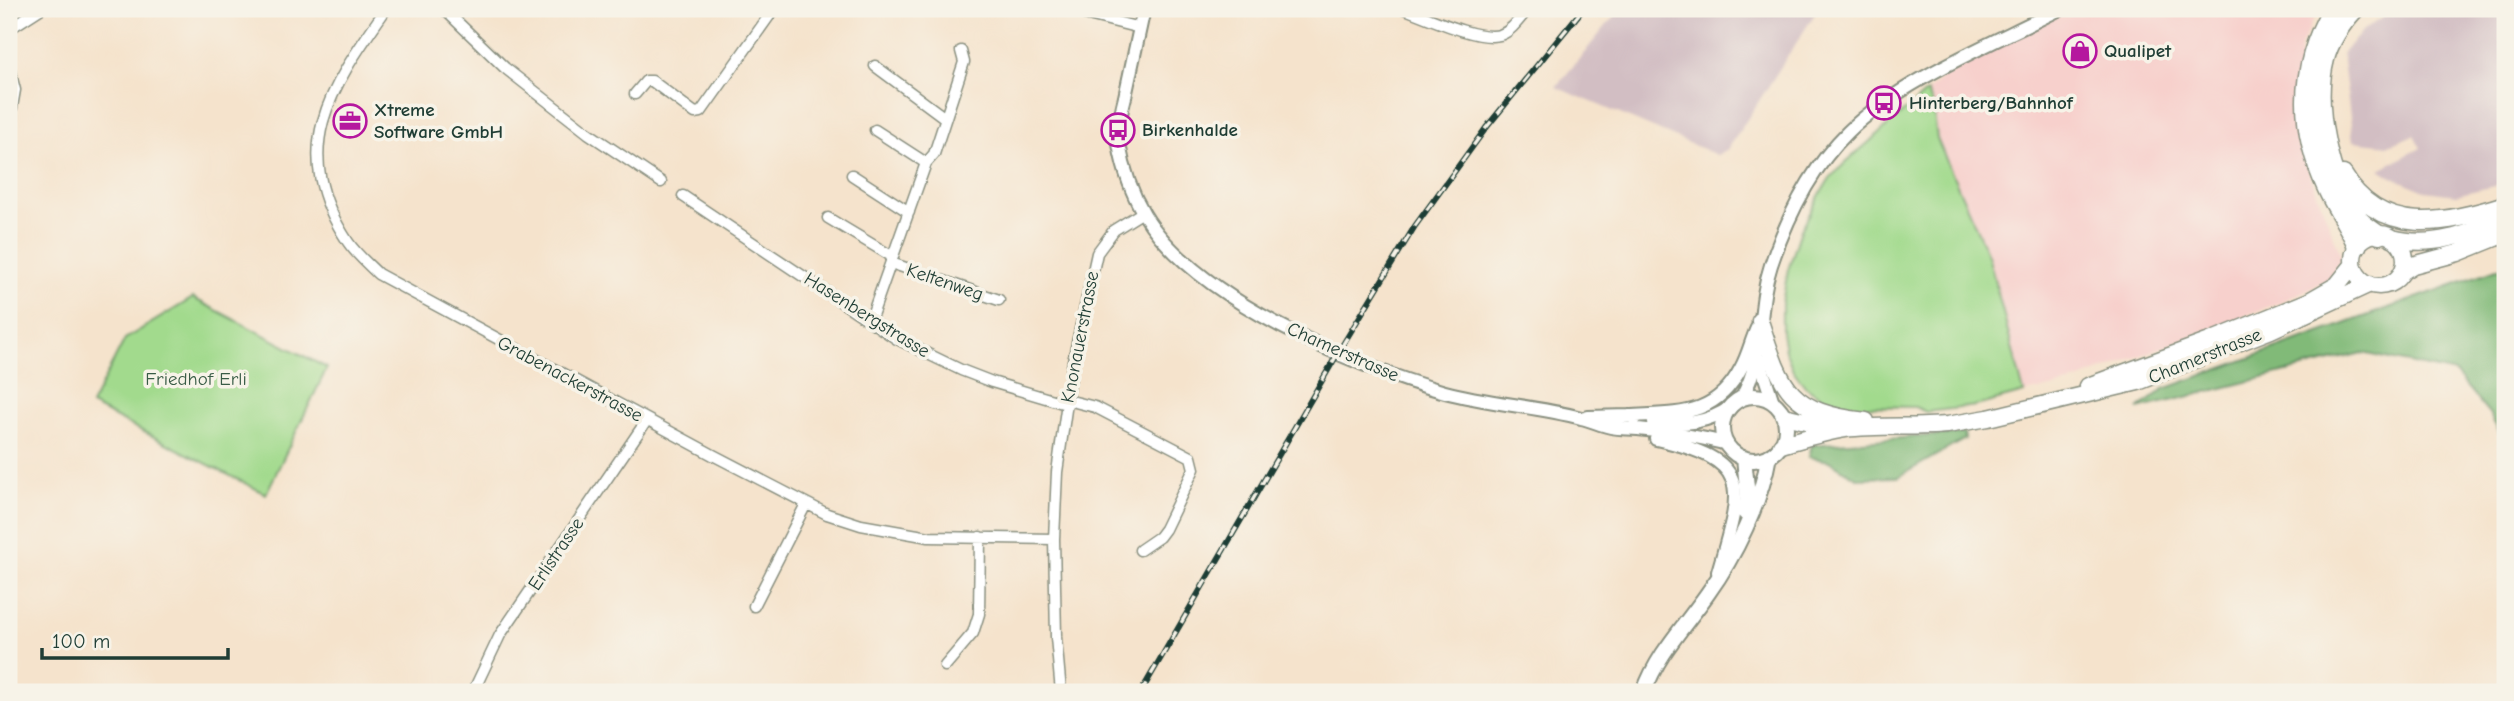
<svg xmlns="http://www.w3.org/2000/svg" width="2514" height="701" font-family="'Comic Neue',sans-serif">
  <rect width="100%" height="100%" fill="#f7f3e8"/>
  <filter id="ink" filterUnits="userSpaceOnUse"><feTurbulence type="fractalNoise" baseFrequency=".0143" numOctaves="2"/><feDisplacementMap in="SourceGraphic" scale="14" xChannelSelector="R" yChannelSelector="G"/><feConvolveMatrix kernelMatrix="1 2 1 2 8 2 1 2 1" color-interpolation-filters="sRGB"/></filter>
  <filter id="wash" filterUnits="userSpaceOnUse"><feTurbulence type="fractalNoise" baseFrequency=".00686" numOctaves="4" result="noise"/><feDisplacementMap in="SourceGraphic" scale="28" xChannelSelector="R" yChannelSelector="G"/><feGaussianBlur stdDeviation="1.57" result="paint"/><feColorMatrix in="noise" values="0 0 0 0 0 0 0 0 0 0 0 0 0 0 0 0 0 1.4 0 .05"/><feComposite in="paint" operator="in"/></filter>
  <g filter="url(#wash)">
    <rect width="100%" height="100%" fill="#f5e3cc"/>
    <!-- built -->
    <path fill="#f7d0cc" d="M2060 9H2319L2300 46 2299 123 2310 175 2342 258 2329 279 2281 302 2061 386 2024 393 1988 255 1937 139 1933 104 1927 92 1944 77 2033 22Z"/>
    <!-- industrial -->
    <path fill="#d2bec3" d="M1620 9H1818L1728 149 1717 155 1556 87Z
      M2395 9H2500L2505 12V181L2494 186 2456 195 2425 191 2394 178 2380 169 2421 148 2414 135 2389 145 2353 141 2342 53 2365 29Z"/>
    <!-- green -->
    <path fill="#a2da8d" stroke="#608c60" stroke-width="2" d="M1927 92 1933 104 1937 139 1988 255 2024 393 1976 406 1926 412 1915 407 1851 406 1824 399 1805 386 1793 370 1785 350 1782 333V303L1788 270 1801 230 1819 196 1830 178 1846 162Z
      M193 298 327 368 266 494 91 405 125 339Z"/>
    <!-- forest -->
    <path fill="#81ba78" stroke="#507c56" stroke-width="2" d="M2505 266V443L2489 413 2455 373 2363 353 2138 409 2164 389Z
      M1964 433 1965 439 1898 477 1857 478 1829 461 1809 457 1812 445Z"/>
  </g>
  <g filter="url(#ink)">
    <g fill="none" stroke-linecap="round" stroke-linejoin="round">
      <defs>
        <path id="minor" d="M386 9C330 89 287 149 348 242 356 254 368 264 378 274L713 455 827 514 861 525 929 537 1054 539
          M444 9 505 68 588 133 661 182
          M1074 9 1080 13 1140 28
          M1405 9C1427 17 1478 41 1500 35 1512 31 1520 18 1528 9
          M9 29 40 9
          M875 66 945 118
          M9 67 15 90 9 124
          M635 94 646 81H652L695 113 701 112 774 9
          M875 130 926 163
          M852 175 909 212
          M683 196 897 339 961 370 992 382 1066 404
          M828 218 893 257
          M891 263 999 300
          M870 321 926 163 934 154 964 62 961 51
          M1067 400 1095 407 1191 457 1194 469 1165 529 1159 537 1140 550
          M754 606 806 504
          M945 666 973 633 979 614 980 537
          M473 692 500 635 647 420
          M1061 692 1056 637 1054 539 1057 472 1073 361 1097 253 1114 230 1143 212"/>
        <path id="tertiary" d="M1144 9C1138 38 1131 68 1125 97 1121 113 1117 128 1119 144 1123 167 1132 194 1144 214 1194 298 1354 367 1445 392 1490 404 1536 406 1581 418 1591 420 1601 425 1611 427 1620 429 1629 428 1638 429 1667 432 1698 436 1727 444
          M1759 359 1773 402
          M1741 399C1767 354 1755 313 1771 265 1787 218 1811 168 1848 132 1901 80 1994 43 2060 9
          M1629 416C1677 413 1715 418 1741 368 1748 356 1751 341 1757 328
          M1588 417 1629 416 1636 418
          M1654 422C1684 425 1707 424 1732 406
          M1656 439C1755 461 1742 488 1718 572"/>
        <path id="secondary" d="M1722 428a32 32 0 1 1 64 0a32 32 0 1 1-64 0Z
          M1744 458 1748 497 1745 513
          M1644 692C1657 654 1685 626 1708 593 1735 556 1761 502 1769 456"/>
        <path id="trunk" d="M2353 260a26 26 0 1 1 52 0a26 26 0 1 1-52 0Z
          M2392 238C2432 249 2468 234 2505 218
          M2402 272 2413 265 2458 253 2505 234
          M1760 321C1782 389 1788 412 1866 421
          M2088 386 2210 341 2309 301 2337 285 2353 265
          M1784 416 1840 429
          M1781 445C1802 439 1824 432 1845 429 1879 425 1913 428 1947 425L1988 418 2138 382 2271 330 2370 284"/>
        <path id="motorway" d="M2332 9C2298 68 2298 127 2327 189 2336 209 2349 226 2357 246
          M2355 9C2342 23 2330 40 2325 59 2313 104 2328 182 2358 218 2363 225 2372 230 2379 235
          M2343 175C2380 238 2447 224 2505 205"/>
      </defs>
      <!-- minor casing -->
      <use href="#minor" stroke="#8a9080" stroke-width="13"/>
      <!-- tertiary casing -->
      <use href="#tertiary" stroke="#8a9080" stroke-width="16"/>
      <!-- secondary casing -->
      <use href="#secondary" stroke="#8a9080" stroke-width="18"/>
      <!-- trunk casing -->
      <use href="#trunk" stroke="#8a9080" stroke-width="19"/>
      <!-- motorway casing -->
      <use href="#motorway" stroke="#8a9080" stroke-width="21"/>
      <!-- minor -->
      <use href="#minor" stroke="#fff" stroke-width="10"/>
      <!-- tertiary -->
      <use href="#tertiary" stroke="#fff" stroke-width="12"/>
      <!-- secondary -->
      <use href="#secondary" stroke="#fff" stroke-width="14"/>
      <!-- trunk -->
      <use href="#trunk" stroke="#fff" stroke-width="16"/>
      <!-- motorway -->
      <use href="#motorway" stroke="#fff" stroke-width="18"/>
      <defs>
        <path id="rail" d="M1141 692 1345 341 1415 226 1486 128 1583 9"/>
      </defs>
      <!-- rail casing -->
      <use href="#rail" stroke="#1f3d34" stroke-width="6"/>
      <!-- rail -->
      <use href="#rail" stroke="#f7f3e8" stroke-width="3.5" stroke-dasharray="10" stroke-linecap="butt"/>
    </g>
  </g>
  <!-- icons -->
  <defs>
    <symbol id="shop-ring" viewBox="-11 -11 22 22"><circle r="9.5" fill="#f7f3e8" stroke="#b5179e" stroke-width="1.5"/><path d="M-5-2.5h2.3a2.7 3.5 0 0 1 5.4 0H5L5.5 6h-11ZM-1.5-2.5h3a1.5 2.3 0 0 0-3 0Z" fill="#b5179e"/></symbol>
    <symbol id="bus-ring" viewBox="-11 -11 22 22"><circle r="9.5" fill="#f7f3e8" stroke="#b5179e" stroke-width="1.5"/><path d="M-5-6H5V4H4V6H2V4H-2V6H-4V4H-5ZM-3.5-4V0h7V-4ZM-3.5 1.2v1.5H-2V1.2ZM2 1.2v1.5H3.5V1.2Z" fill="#b5179e"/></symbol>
    <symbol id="office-ring" viewBox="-11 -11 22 22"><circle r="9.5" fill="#f7f3e8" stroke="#b5179e" stroke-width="1.5"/><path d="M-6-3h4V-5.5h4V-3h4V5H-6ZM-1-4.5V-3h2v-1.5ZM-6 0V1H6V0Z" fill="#b5179e"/></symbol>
  </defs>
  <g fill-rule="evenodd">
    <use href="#shop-ring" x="2061" y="32" width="38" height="38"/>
    <use href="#bus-ring" x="1865" y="84" width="38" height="38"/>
    <use href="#office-ring" x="331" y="102" width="38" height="38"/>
    <use href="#bus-ring" x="1099" y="111" width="38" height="38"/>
  </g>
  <g text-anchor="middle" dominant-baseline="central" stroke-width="7" stroke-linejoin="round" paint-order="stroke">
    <!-- poi labels -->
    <g font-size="19" font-weight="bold" fill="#1f3d34" stroke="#f7f3e8" text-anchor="start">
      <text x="2104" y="51">Qualipet</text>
      <text x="1909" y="103">Hinterberg/Bahnhof</text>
      <text x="374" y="110">Xtreme<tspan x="374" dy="22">Software GmbH</tspan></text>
      <text x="1142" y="130">Birkenhalde</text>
    </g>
    <!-- street labels -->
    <g font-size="19" fill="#1f3d34" stroke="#f7f3e8">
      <text transform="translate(945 282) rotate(19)">Keltenweg</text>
      <text transform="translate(867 315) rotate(32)">Hasenbergstrasse</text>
      <text transform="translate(1080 337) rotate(-79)">Knonauerstrasse</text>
      <text transform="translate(1343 352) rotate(24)">Chamerstrasse</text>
      <text transform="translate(2205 356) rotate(-22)">Chamerstrasse</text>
      <text transform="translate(570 379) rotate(28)">Grabenackerstrasse</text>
      <text transform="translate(556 554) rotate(-56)">Erlistrasse</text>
    </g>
    <!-- park labels -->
    <g font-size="19" fill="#395c46" stroke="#f7f3e8">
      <text x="196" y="379">Friedhof Erli</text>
    </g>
  </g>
  <!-- margin -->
  <rect width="2514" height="701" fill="none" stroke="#f7f3e8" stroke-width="35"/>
  <!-- scale -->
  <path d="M42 648v10h186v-10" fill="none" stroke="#1f3d34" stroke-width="3.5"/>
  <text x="52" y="648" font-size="21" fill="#1f3d34" stroke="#f7f3e8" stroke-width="5" paint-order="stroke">100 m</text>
</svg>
